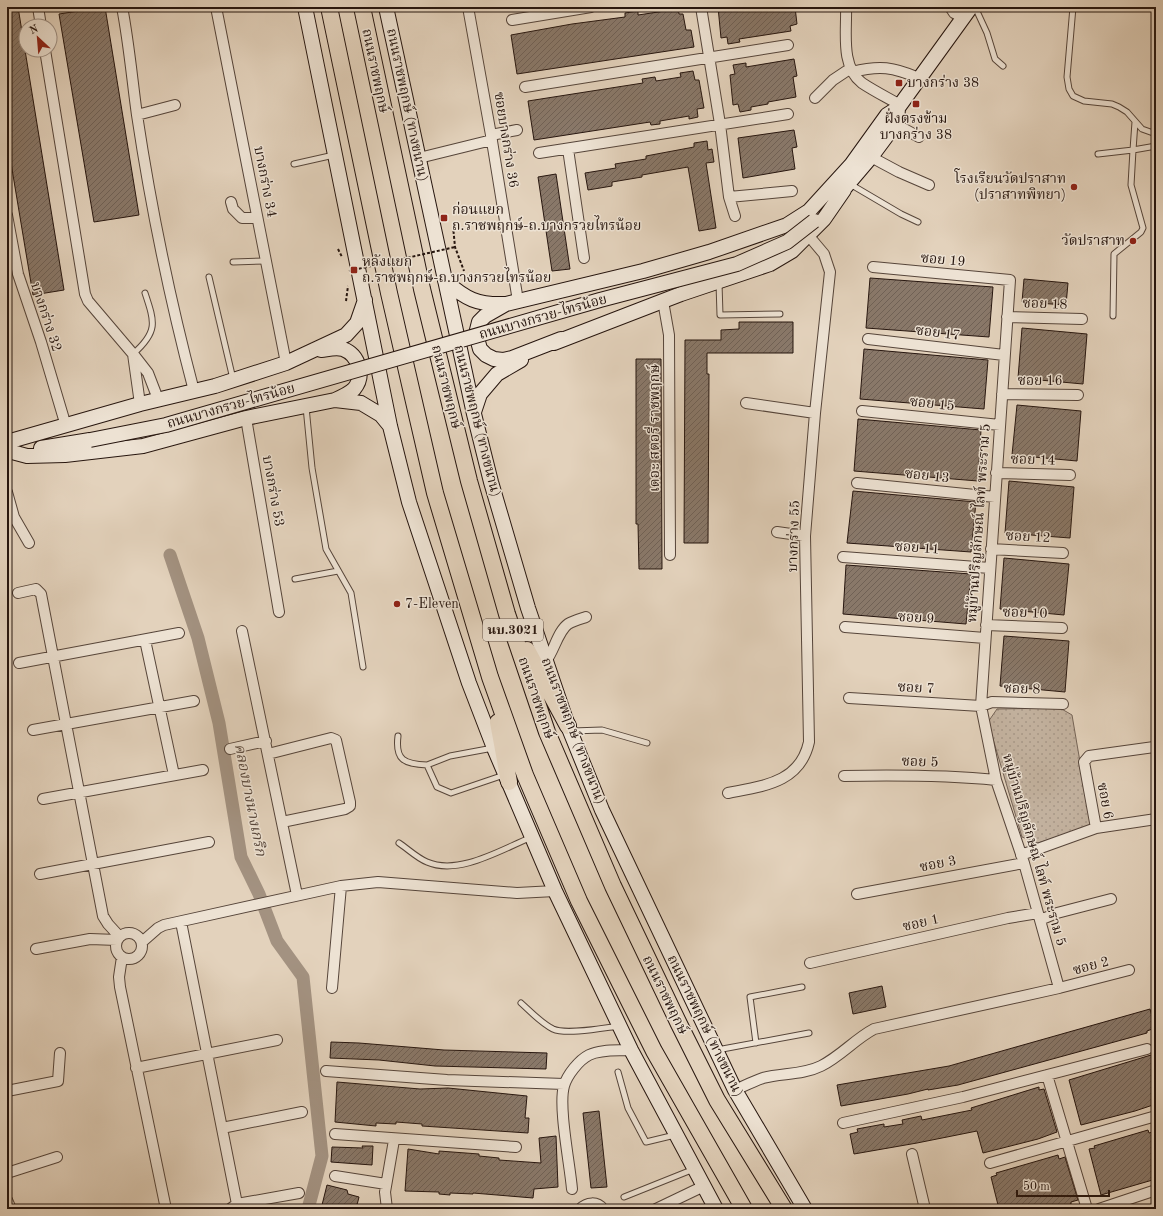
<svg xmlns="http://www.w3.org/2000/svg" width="1163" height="1216" font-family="'Old Standard TT','Noto Serif Thai',serif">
  <defs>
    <pattern id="park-dots" width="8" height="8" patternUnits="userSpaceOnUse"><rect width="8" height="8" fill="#c3b29f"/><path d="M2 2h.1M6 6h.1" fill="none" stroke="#a89888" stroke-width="1.8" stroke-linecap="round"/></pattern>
    <pattern id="building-hatch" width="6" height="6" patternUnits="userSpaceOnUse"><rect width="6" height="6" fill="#897869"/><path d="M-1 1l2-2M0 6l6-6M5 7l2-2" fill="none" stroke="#706155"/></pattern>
  </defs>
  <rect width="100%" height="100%" fill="#e3d2bc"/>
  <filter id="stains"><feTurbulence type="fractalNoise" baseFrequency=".005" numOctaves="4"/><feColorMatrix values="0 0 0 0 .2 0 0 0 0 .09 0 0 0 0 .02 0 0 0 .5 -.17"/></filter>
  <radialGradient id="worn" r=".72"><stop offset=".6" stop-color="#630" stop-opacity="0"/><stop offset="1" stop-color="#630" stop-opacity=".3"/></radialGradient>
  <!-- park -->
  <path fill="url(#park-dots)" stroke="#756457" d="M1060 708 1072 715 1091 826 1038 843 1022 837 988 722 997 709Z"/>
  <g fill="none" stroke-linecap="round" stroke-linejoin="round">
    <!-- canal -->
    <path stroke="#a39281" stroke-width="13" d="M170 555 198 638 219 723 241 857 259 894 277 941 303 977 322 1156 308 1209"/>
  </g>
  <!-- building -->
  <path fill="url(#building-hatch)" stroke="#27160f" d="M7 7H18L64 290 33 295 7 139Z
    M105 7 139 215 94 222 59 14Z
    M665 7H678L679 14H683L686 30H691L694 47 517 74 511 35 572 24 625 17V13L638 11V15L665 11Z
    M718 7H795L797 24 790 26 791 31 739 39 740 42 728 44 727 37 721 38Z
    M794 59 797 76 793 77 796 97 768 102V104L751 107V110L740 112 738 104 733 105 730 75 735 74 733 65 746 63V67Z
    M693 71 695 80H699L704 108 697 109 698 117 689 119V116L660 121V124L651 125 650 122 534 140 528 101 643 83 642 79 655 77 656 81 681 77 680 73Z
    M794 130 797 147 792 148 795 169 743 178 738 138Z
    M707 141 708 150 712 149 714 162 706 163 716 228 699 231 688 167 642 175V177L612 182V186L588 190 585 173 616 168 615 164 646 159V156L694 147V143Z
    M556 174 570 269 552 271 538 177Z
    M870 278 993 287 989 337 866 328Z
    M1024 279 1068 283 1066 305 1022 302Z
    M739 322H793V353H707V374H709L708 543H684L685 340H721V330L739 329Z
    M1022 328 1087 334 1083 384 1018 378Z
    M864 349 988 360 984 409 860 399Z
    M636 359H661L662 569H639L638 524H636Z
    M1017 405 1081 411 1077 461 1012 455Z
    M858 419 981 430 978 481 854 471Z
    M1009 481 1074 487 1070 538 1005 533Z
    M853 491 976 502 971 552 847 543Z
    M1004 558 1069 564 1064 615 1000 609Z
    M846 565 971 574 966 624 843 614Z
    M1004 636 1069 641 1065 692 1000 686Z
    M882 986 886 1007 853 1014 849 993Z
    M1150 1009 1155 1028 1147 1031V1033L958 1085 928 1090V1089L908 1094 841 1106 837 1085 949 1066Z
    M331 1042 359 1043 444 1050 547 1053 546 1069 435 1066 379 1060 330 1058Z
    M1151 1055 1152 1058 1156 1057V1104L1135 1111 1081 1125 1069 1080Z
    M337 1082 420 1089 448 1088 527 1096 525 1118H529L528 1133 422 1126V1124L396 1122V1124L376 1123V1126L335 1122Z
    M1039 1087V1090L1044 1089 1057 1132 1038 1139 983 1153 977 1131 917 1143 854 1154 850 1134 858 1132 857 1129 884 1124V1127L903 1124 902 1120 921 1116 922 1120 972 1110 971 1108Z
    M599 1111 607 1187 591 1188 583 1113Z
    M1148 1130 1149 1133 1156 1131V1179L1101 1195 1089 1149 1095 1148 1094 1146Z
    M556 1136 558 1187 534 1189 533 1198 473 1193V1194L450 1193V1195L439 1194V1192L405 1191 408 1149 439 1154V1151L479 1154V1156L499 1158V1160L541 1163 539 1138Z
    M362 1146H373L372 1165 331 1162 332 1147 363 1148Z
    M1058 1155 1059 1159 1065 1157 1078 1200 1071 1202V1204L1055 1209H999L991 1177 997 1175 996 1173Z
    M327 1185 347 1190 348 1194 359 1197 356 1209H321Z"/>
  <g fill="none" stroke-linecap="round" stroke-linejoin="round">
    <defs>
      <path id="service" d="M975 7 987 33 995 59 1003 66
        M1073 7 1067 77 1069 89 1073 96 1084 101 1112 104 1119 107 1127 112 1142 129 1156 134
        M1135 122 1133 150 1156 146
        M1098 154 1133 150 1131 185 1143 228 1141 232 1114 254 1113 316
        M294 164 334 155
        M850 184 901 214 918 222
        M233 262 266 261
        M209 277 233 379
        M719 283 720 315 780 314
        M133 354C158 332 155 323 145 293
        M306 407 312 468 326 549 351 593 363 667
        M295 579 338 571
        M572 731 602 730 647 743
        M398 736C395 760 404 764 427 765
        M493 748 450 756 427 765 437 787 451 793 504 775
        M399 843C408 849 417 858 427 862 459 876 502 849 532 837
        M521 1003C531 1012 541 1023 553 1029 566 1035 603 1028 619 1026
        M756 1043 750 997 802 987
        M717 1050 809 1033
        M618 1072 628 1108 646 1142 675 1135
        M624 1197 694 1169"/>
      <path id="minor" d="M38 7 41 26
        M122 7C129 43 132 79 137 115 151 208 170 300 194 391
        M216 7 286 363
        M468 7 491 135 518 301
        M701 7 720 124 729 197 735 216
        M846 7C847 31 840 66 862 83 874 91 888 98 900 105
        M950 7 954 13 963 18
        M512 20 591 7
        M45 50 85 294 88 301 133 354 140 404
        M852 72C880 65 893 67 919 78
        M525 87 788 45
        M815 98 833 80 851 68
        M137 115 175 105
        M895 124 919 137
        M491 135 517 130
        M568 149 584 258
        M539 153 788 114
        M871 157 899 172 929 185
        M419 158 492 140
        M729 197 792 191
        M231 202 233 209 242 218H257
        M7 215 18 274 41 342 66 426
        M663 301 669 335 670 555
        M1007 317 1082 319
        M868 339 1004 355
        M134 355 148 373 158 399
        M1002 394 1078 395
        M746 403 815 413
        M862 411 1000 425
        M246 418 279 612
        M996 473 1070 475
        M857 483 995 497
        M7 492 14 517 29 543
        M777 532 805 536
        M991 549 1063 553
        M843 557 990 568
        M18 593 36 589 41 594 103 916 108 924 119 936
        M986 625 1062 628
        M845 627 985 638
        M242 631 297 895
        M145 640 174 775
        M546 661C554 651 558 631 568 624 573 621 580 619 586 617
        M19 663 179 633
        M849 698 981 706 992 702 1063 704
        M33 730 194 701
        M230 749 266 741
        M268 754 331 738 336 740 350 802V806L345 809 282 822
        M844 776C895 775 945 775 996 780
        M728 793C763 786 800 783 809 742L805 536 815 413 830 272 824 254 808 235
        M43 799 203 770
        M1096 828 1156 819
        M1021 855 1096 828 1084 762 1089 756 1154 747
        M40 874 209 842
        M857 894 1024 863
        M1040 920 1057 913 1111 899
        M181 922 237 1204
        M116 946a13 13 0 1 1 26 0a13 13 0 1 1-26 0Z
        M142 942 158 928 164 925 341 886 378 882 517 893 555 891
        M36 949 90 939 117 940
        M122 957 119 977 120 987 166 1209
        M810 963 1008 918 1038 913
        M332 988 341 886
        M1059 988 1129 970
        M136 1068 277 1040
        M326 1071 447 1080 564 1084
        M1047 1075 1087 1209
        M735 1090C744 1086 754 1081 763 1078 782 1073 803 1075 821 1066 841 1056 855 1039 874 1029L1059 988 1024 863 996 780 981 706 1010 280 873 267
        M7 1091 58 1081 60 1053
        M843 1123 963 1097 1147 1049
        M222 1128 302 1112
        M335 1134 516 1147
        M912 1154 925 1209
        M990 1163 1156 1116
        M7 1173 57 1157
        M335 1176 386 1184
        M572 1189C570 1165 558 1106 564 1086 567 1075 579 1060 589 1055 601 1049 618 1051 631 1050
        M7 1200 11 1209
        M230 1209 237 1204 299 1193
        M387 1209 385 1192 394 1140
        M580 1209C587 1202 597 1201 603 1209
        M656 1209 704 1186
        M1099 1209 1156 1190"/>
      <path id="secondary" d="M305 7 390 426 409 502 469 683 494 748 555 891 631 1050 716 1209
        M386 7 474 414 491 482 528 608 568 726 602 810 735 1090 805 1209
        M846 172 887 115 898 108 971 7
        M837 197 871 157 897 122 898 108
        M445 281C466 299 477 305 505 304
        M561 339 512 358 503 360 494 359 486 355 480 349 476 334 479 322 485 316 506 304 643 271 709 252 787 225 809 211 851 165
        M554 343 681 294 770 264 792 251 824 219 844 190
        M321 350C329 349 336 347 343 349 359 355 365 376 354 389 349 394 342 397 335 400
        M474 412 480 394 497 374 521 360
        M7 442 140 404 215 386 286 363 346 335 357 323 365 300
        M41 448 90 440
        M12 452 27 456 65 455 143 446 246 418 335 400 361 403 381 415 390 426"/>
      <path id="primary" d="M329 7 389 293 435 493 490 677 525 775 579 901 654 1051 744 1209
        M362 7 422 289 469 481 507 614 547 732 613 886 679 1024 717 1100 784 1209
        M527 650 568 726
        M498 722 509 782"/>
    </defs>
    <!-- service casing -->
    <use href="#service" stroke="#56453a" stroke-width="7"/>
    <!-- minor casing -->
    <use href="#minor" stroke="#56453a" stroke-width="12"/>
    <!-- secondary casing -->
    <use href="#secondary" stroke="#27160f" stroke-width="16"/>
    <!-- primary casing -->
    <use href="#primary" stroke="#27160f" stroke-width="18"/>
    <!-- path -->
    <path stroke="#27160f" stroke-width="2" stroke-dasharray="3 2" stroke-linecap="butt" d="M453 226 455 247 464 271
      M338 249 342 257
      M346 301 348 286"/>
    <!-- service -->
    <use href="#service" stroke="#ede2d3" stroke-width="5"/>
    <!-- minor -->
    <use href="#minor" stroke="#ede2d3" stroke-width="10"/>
    <!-- secondary -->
    <use href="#secondary" stroke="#ede2d3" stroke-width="14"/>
    <!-- primary -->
    <use href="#primary" stroke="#e3d2bc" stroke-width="16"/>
    <defs>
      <path id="secondary-bridge" d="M90 440 166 425 600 300 737 264 787 242 814 221"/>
    </defs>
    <!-- secondary-bridge casing -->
    <use href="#secondary-bridge" stroke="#27160f" stroke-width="16" stroke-linecap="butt"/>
    <!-- path-bridge -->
    <path stroke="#27160f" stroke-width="2" stroke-dasharray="3 2" stroke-linecap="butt" d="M349 271 455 247"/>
    <!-- secondary-bridge -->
    <use href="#secondary-bridge" stroke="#ede2d3" stroke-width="14"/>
  </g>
  <!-- markers -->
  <g fill="#8f2418" stroke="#ede2d3" stroke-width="1.5">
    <rect x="895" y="79" width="8" height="8" rx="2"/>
    <rect x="912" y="100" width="8" height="8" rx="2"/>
    <circle cx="1074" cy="187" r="4"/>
    <rect x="440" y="214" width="8" height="8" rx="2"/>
    <circle cx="1133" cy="241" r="4"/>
    <rect x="350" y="266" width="8" height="8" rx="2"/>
    <circle cx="397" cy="604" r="4"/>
  </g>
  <g text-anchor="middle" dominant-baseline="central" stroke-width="3" stroke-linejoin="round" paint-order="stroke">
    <!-- shield labels -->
    <rect fill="#ede2d3" stroke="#62534a" stroke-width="1" x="483" y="619" width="60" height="22" rx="3"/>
    <g font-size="13" font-weight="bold" fill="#27160f">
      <text x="513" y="630">นบ.3021</text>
    </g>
    <!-- street labels -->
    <g font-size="14" fill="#27160f" stroke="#ede2d3">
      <text transform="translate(375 71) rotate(78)">ถนนราชพฤกษ์</text>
      <text transform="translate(407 105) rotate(78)">ถนนราชพฤกษ์ (ทางขนาน)</text>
      <text transform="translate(506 140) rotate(81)">ซอยบางกร่าง 36</text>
      <text transform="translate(265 182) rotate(79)">บางกร่าง 34</text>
      <text transform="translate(943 260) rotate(5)">ซอย 19</text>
      <text transform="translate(1045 304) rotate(2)">ซอย 18</text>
      <text transform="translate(46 317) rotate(72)">บางกร่าง 32</text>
      <text transform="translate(543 317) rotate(-16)">ถนนบางกรวย-ไทรน้อย</text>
      <text transform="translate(938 333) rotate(7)">ซอย 17</text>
      <text x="1040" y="381">ซอย 16</text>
      <text transform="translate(446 387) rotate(76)">ถนนราชพฤกษ์</text>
      <text transform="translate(932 404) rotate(6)">ซอย 15</text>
      <text transform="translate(231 406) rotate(-16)">ถนนบางกรวย-ไทรน้อย</text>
      <text transform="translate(477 421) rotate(76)">ถนนราชพฤกษ์ (ทางขนาน)</text>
      <text transform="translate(655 428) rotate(-90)">เดอะ สตอรี่ ราชพฤกษ์</text>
      <text transform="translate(1033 460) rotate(2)">ซอย 14</text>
      <text transform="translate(927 476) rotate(6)">ซอย 13</text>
      <text transform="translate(273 491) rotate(80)">บางกร่าง 53</text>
      <text transform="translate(979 523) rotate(-86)">หมู่บ้านปริญลักษณ์ ไลท์ พระราม 5</text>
      <text transform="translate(794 536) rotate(-88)">บางกร่าง 55</text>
      <text transform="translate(1028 537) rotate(3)">ซอย 12</text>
      <text transform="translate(917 548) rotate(4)">ซอย 11</text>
      <text transform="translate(1025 613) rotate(2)">ซอย 10</text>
      <text transform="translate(916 618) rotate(4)">ซอย 9</text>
      <text transform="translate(916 688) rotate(3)">ซอย 7</text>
      <text transform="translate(1022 689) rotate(2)">ซอย 8</text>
      <text transform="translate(536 698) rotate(71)">ถนนราชพฤกษ์</text>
      <text transform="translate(573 731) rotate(69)">ถนนราชพฤกษ์ (ทางขนาน)</text>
      <text transform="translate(920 762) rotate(2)">ซอย 5</text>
      <text transform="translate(1105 801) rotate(79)">ซอย 6</text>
      <text transform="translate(1034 850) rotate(74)">หมู่บ้านปริญลักษณ์ ไลท์ พระราม 5</text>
      <text transform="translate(938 864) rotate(-11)">ซอย 3</text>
      <text transform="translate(921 923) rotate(-13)">ซอย 1</text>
      <text transform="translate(1091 966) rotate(-15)">ซอย 2</text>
      <text transform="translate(665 995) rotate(64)">ถนนราชพฤกษ์</text>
      <text transform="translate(705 1026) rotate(64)">ถนนราชพฤกษ์ (ทางขนาน)</text>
    </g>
    <!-- poi labels -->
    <g font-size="14" fill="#27160f" stroke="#ede2d3" text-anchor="start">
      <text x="907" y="83">บางกร่าง 38</text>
      <text x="916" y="119" text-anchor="middle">ฝั่งตรงข้าม<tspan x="916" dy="16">บางกร่าง 38</tspan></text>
      <text x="1066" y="179" text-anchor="end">โรงเรียนวัดปราสาท<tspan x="1066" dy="16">(ปราสาทพิทยา)</tspan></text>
      <text x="452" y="210">ก่อนแยก<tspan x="452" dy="16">ถ.ราชพฤกษ์-ถ.บางกรวยไทรน้อย</tspan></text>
      <text x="1125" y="241" text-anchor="end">วัดปราสาท</text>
      <text x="362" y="262">หลังแยก<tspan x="362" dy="16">ถ.ราชพฤกษ์-ถ.บางกรวยไทรน้อย</tspan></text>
      <text x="405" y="604">7-Eleven</text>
    </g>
    <!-- water labels -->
    <g font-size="15" font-style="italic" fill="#59483d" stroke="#ede2d3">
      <text transform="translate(249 800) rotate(79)">คลองบางนางเกริก</text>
    </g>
  </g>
  <!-- margin -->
  <rect width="1163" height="1216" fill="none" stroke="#e3d2bc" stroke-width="24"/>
  <rect x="8" y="8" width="1147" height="1200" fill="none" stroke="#27160f" stroke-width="2"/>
  <rect x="12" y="12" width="1139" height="1192" fill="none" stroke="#27160f"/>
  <!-- north arrow -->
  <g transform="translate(38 38) rotate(334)"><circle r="19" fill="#ede2d3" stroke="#9e9085"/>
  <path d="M0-3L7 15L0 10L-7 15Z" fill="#8f2418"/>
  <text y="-6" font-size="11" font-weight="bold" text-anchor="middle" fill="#27160f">N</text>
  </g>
  <!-- scale -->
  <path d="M1017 1190v6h92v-6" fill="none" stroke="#27160f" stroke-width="2"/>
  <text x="1023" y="1190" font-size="12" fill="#27160f" stroke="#ede2d3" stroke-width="3" paint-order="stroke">50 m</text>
  <rect width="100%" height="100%" filter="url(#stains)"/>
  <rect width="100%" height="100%" fill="url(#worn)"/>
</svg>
